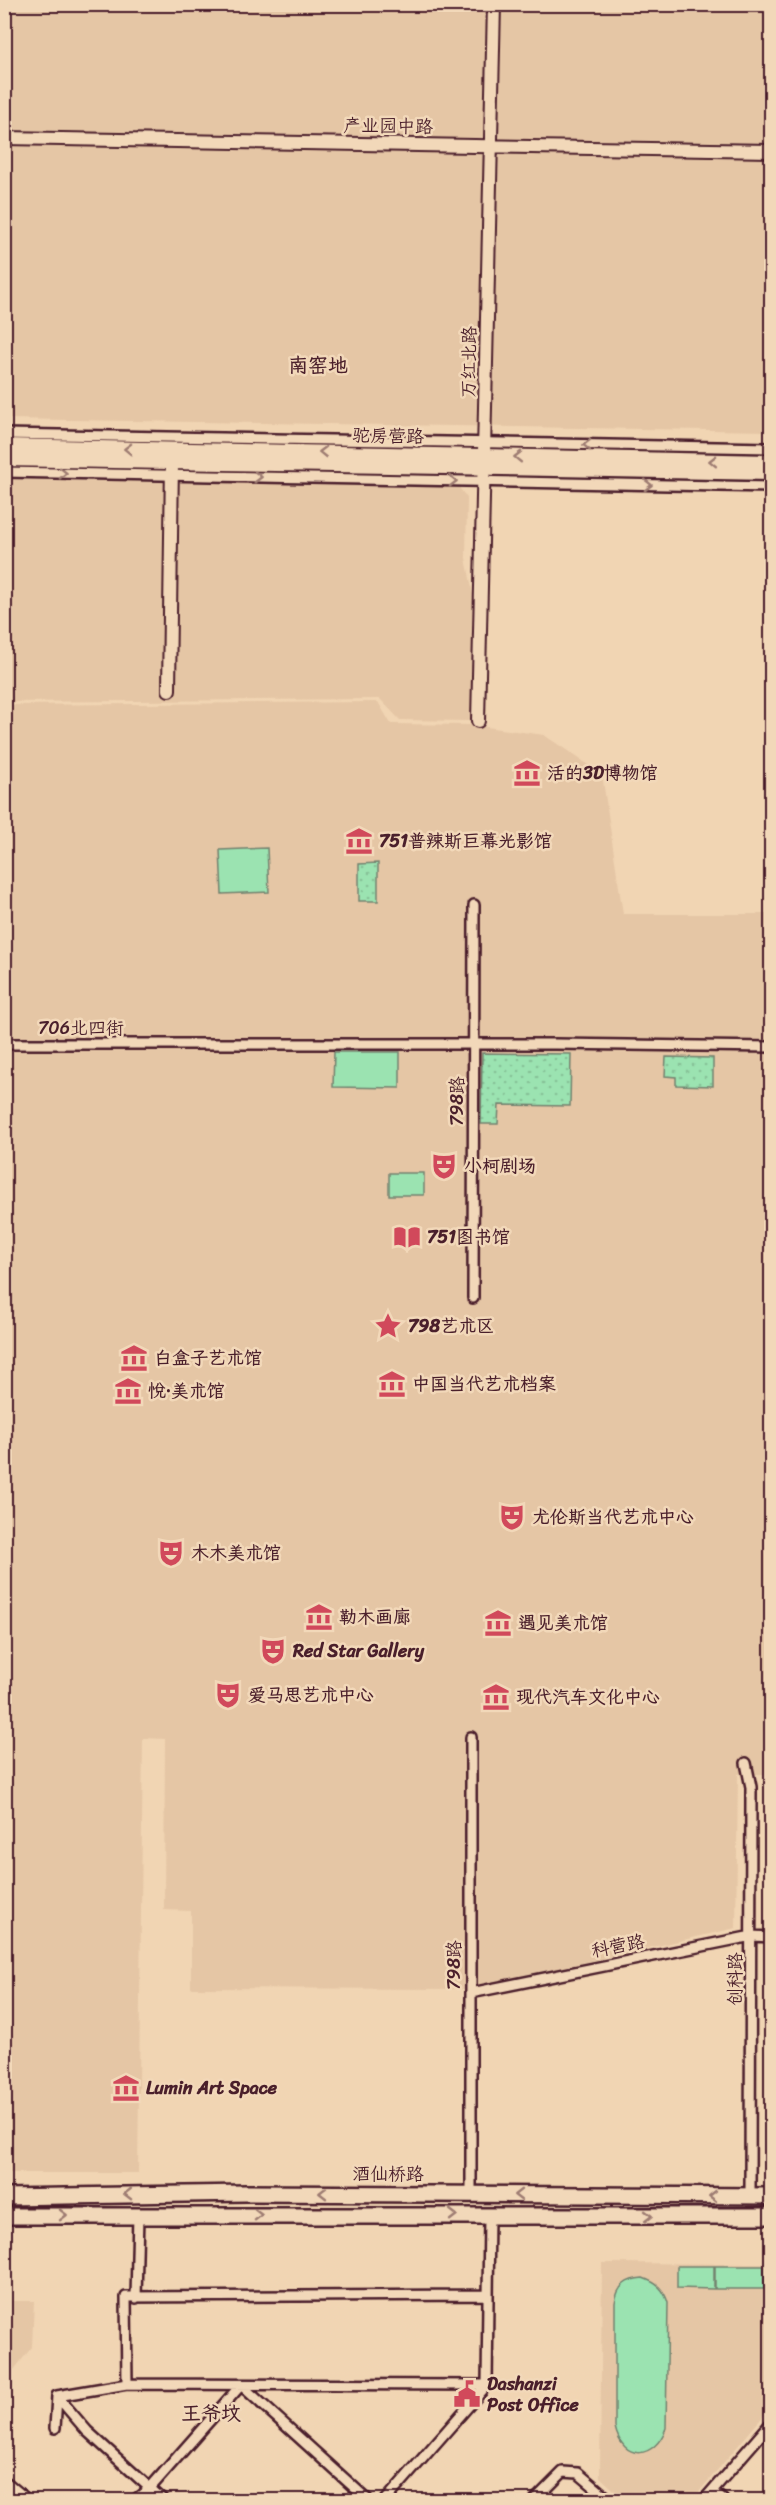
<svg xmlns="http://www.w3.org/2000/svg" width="776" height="2505" font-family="Sriracha,'LXGW WenKai TC',sans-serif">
  <defs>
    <pattern id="grass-dots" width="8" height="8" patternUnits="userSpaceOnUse" patternTransform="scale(1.5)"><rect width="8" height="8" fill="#9be3b1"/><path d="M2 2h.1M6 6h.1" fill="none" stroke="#87c298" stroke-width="1.8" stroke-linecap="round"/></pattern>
  </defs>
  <rect width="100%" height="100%" fill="#f1d5b3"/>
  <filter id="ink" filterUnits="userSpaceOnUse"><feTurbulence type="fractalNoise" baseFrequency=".0167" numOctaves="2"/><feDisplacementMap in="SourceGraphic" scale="12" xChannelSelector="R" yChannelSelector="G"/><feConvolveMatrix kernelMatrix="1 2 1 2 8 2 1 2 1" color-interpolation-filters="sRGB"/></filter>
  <g filter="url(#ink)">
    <!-- built -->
    <path fill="#e5c6a5" d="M5 5H771V431L5 419Z
      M5 475 455 482 467 498 466 558 473 594 471 721 400 720 380 699 5 702Z
      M378 702 391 724 472 725 544 735 602 774 623 914H771L772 1774H738L736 1928 468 1989 191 1988V1911L164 1910 165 1739 143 1738 138 2173H5L4 705Z
      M602 2263 765 2264V2287L772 2286 771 2407 692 2500H625L600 2477Z
      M5 2301H34L32 2347 5 2381Z"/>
    <!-- grass -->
    <path fill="url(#grass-dots)" stroke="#72816e" stroke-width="1.5" d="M378 863V901H359V864Z
      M482 1053 571 1054 570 1106 499 1105 498 1124H481Z
      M666 1057 713 1058V1086L676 1085V1077L665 1076Z"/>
    <!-- park -->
    <path fill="#9be3b1" stroke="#72816e" stroke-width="1.5" d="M267 848 269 892 222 894 220 850Z
      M334 1052H400V1088L333 1087Z
      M389 1173H424V1195H389Z
      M677 2266H714V2289L677 2288Z
      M715 2266H764V2289H715Z
      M643 2278C657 2283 664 2289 668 2303L666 2428C655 2459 623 2463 615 2427V2303C617 2286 626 2279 643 2278Z"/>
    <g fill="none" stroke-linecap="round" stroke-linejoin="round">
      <defs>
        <path id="minor" d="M4 434 772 448
          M4 472 772 487
          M4 1044H556L772 1047
          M473 1298 474 905
          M746 1763 751 1787 750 2197
          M471 1993 752 1936 772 1937
          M471 2194V1737
          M136 2298 138 2215
          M127 2384 126 2297 486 2295
          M57 2396 87 2431 163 2500
          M55 2428 57 2396 127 2384 487 2385
          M713 2492 723 2500
          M135 2500 150 2488 241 2385 368 2500
          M386 2500 487 2385 489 2215
          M535 2500 563 2472 578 2473 610 2500
          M704 2500 772 2422"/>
        <path id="tertiary" d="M4 138 772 151
          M169 690 172 461
          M478 721 494 4"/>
        <path id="secondary" d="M4 446 772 462
          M4 459 772 473"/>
        <path id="primary" d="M4 2197 246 2193 772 2196
          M4 2216H772"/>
        <path id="motorway" d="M4 2485 22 2500"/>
      </defs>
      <!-- minor casing -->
      <use href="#minor" stroke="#4a1f2b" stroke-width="14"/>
      <!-- tertiary casing -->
      <use href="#tertiary" stroke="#4a1f2b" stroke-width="16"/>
      <!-- secondary casing -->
      <use href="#secondary" stroke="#4a1f2b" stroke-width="18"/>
      <!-- primary casing -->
      <use href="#primary" stroke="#4a1f2b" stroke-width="20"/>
      <!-- motorway casing -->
      <use href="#motorway" stroke="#4a1f2b" stroke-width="21"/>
      <!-- minor -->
      <use href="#minor" stroke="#f2d8b9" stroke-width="9"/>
      <!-- tertiary -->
      <use href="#tertiary" stroke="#f2d8b9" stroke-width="12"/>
      <!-- secondary -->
      <use href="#secondary" stroke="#f2d8b9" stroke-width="14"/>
      <!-- primary -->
      <use href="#primary" stroke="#f2d8b9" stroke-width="15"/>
      <!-- motorway -->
      <use href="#motorway" stroke="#f2d8b9" stroke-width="16"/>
    </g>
    <!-- one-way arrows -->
    <defs><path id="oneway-chevron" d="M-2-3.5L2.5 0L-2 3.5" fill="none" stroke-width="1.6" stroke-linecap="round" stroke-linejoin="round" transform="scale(1.5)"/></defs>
    <g stroke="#9e7c72">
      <use href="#oneway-chevron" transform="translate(587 445) rotate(-179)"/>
      <use href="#oneway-chevron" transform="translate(128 449) rotate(-179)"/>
      <use href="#oneway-chevron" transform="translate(323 452) rotate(-179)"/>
      <use href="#oneway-chevron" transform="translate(518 457) rotate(-179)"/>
      <use href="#oneway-chevron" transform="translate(713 461) rotate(-179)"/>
      <use href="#oneway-chevron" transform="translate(63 473) rotate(1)"/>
      <use href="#oneway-chevron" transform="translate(258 477) rotate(1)"/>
      <use href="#oneway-chevron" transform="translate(453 481) rotate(1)"/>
      <use href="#oneway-chevron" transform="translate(648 485) rotate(1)"/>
      <use href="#oneway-chevron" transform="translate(323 2193) rotate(-180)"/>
      <use href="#oneway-chevron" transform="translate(128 2194) rotate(179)"/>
      <use href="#oneway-chevron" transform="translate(518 2195) rotate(-180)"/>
      <use href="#oneway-chevron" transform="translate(713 2196) rotate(-180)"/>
      <use href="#oneway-chevron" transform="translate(63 2215)"/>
      <use href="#oneway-chevron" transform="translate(258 2215)"/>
      <use href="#oneway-chevron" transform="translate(453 2215)"/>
      <use href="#oneway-chevron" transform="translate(648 2216)"/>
    </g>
  </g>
  <!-- icons -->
  <defs>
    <symbol id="museum-bare" viewBox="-9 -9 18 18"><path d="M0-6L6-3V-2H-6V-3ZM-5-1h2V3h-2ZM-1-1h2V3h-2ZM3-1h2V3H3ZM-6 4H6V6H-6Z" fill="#d1495b" stroke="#f2d8b9" stroke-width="2.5" paint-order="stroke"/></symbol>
    <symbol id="theatre-bare" viewBox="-9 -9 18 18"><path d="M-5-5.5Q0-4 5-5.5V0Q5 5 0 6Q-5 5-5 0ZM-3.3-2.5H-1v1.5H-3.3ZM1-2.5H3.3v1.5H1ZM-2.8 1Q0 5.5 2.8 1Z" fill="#d1495b" stroke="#f2d8b9" stroke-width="2.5" paint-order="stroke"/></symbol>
    <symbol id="library-bare" viewBox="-9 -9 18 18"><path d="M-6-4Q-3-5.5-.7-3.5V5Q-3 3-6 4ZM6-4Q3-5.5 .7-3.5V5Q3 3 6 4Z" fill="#d1495b" stroke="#f2d8b9" stroke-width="2.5" paint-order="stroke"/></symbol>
    <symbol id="sight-bare" viewBox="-9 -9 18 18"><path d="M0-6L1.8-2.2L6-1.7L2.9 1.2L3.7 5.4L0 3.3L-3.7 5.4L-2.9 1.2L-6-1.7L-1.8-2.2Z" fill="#d1495b" stroke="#f2d8b9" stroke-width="2.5" paint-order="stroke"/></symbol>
    <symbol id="civic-bare" viewBox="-9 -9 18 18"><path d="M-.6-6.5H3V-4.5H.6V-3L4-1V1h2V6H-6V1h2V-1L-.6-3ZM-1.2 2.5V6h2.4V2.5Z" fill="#d1495b" stroke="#f2d8b9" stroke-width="2.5" paint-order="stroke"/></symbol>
  </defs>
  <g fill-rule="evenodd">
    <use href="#museum-bare" x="508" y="754" width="38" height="38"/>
    <use href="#museum-bare" x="340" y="822" width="38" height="38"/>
    <use href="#theatre-bare" x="425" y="1147" width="38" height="38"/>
    <use href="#library-bare" x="388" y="1218" width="38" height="38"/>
    <use href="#sight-bare" x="369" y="1307" width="38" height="38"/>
    <use href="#museum-bare" x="115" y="1339" width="38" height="38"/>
    <use href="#museum-bare" x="373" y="1365" width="38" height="38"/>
    <use href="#museum-bare" x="109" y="1372" width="38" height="38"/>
    <use href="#theatre-bare" x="493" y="1498" width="38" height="38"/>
    <use href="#theatre-bare" x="152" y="1534" width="38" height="38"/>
    <use href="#museum-bare" x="300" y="1598" width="38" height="38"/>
    <use href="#museum-bare" x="479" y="1604" width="38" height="38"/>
    <use href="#theatre-bare" x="254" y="1632" width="38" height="38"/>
    <use href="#theatre-bare" x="209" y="1676" width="38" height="38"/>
    <use href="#museum-bare" x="477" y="1678" width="38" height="38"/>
    <use href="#museum-bare" x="107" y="2069" width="38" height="38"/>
    <use href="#civic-bare" x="448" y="2375" width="38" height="38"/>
  </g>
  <g text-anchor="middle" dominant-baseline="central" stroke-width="5" stroke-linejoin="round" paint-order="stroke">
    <!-- street labels -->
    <g font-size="18" fill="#4a1f2b" stroke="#f2d8b9">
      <text transform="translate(388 126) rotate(1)">产业园中路</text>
      <text transform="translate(469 362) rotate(-89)">万红北路</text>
      <text transform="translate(388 436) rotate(1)">驼房营路</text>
      <text x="81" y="1028">706北四街</text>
      <text transform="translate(457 1101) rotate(-90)">798路</text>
      <text transform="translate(618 1946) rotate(-11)">科营路</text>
      <text transform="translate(454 1965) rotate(-90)">798路</text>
      <text transform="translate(735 1979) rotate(-90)">创科路</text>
      <text x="388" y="2174">酒仙桥路</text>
    </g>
    <!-- poi labels -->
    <g font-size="18" font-weight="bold" fill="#4a1f2b" stroke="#f2d8b9" text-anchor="start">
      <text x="547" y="773">活的3D博物馆</text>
      <text x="379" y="841">751普辣斯巨幕光影馆</text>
      <text x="464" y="1166">小柯剧场</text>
      <text x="427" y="1237">751图书馆</text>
      <text x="408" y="1326">798艺术区</text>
      <text x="154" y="1358">白盒子艺术馆</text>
      <text x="412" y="1384">中国当代艺术档案</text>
      <text x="148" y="1391">悦·美术馆</text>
      <text x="532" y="1517">尤伦斯当代艺术中心</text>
      <text x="191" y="1553">木木美术馆</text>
      <text x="339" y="1617">勒木画廊</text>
      <text x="518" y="1623">遇见美术馆</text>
      <text x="293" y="1651">Red Star Gallery</text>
      <text x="248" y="1695">爱马思艺术中心</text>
      <text x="516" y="1697">现代汽车文化中心</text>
      <text x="146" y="2088">Lumin Art Space</text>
      <text x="487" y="2384">Dashanzi<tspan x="487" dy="21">Post Office</tspan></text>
    </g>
    <!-- neighbourhood labels -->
    <g font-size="20" font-weight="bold" fill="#4a1f2b" stroke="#f2d8b9">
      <text x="318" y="365">南窑地</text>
      <text x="211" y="2413">王爷坟</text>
    </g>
  </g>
  <!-- margin -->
  <rect width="776" height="2505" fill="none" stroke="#f2d8b9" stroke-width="24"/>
  <rect x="12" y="12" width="752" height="2481" fill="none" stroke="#4a1f2b" stroke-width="2" filter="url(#ink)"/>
</svg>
